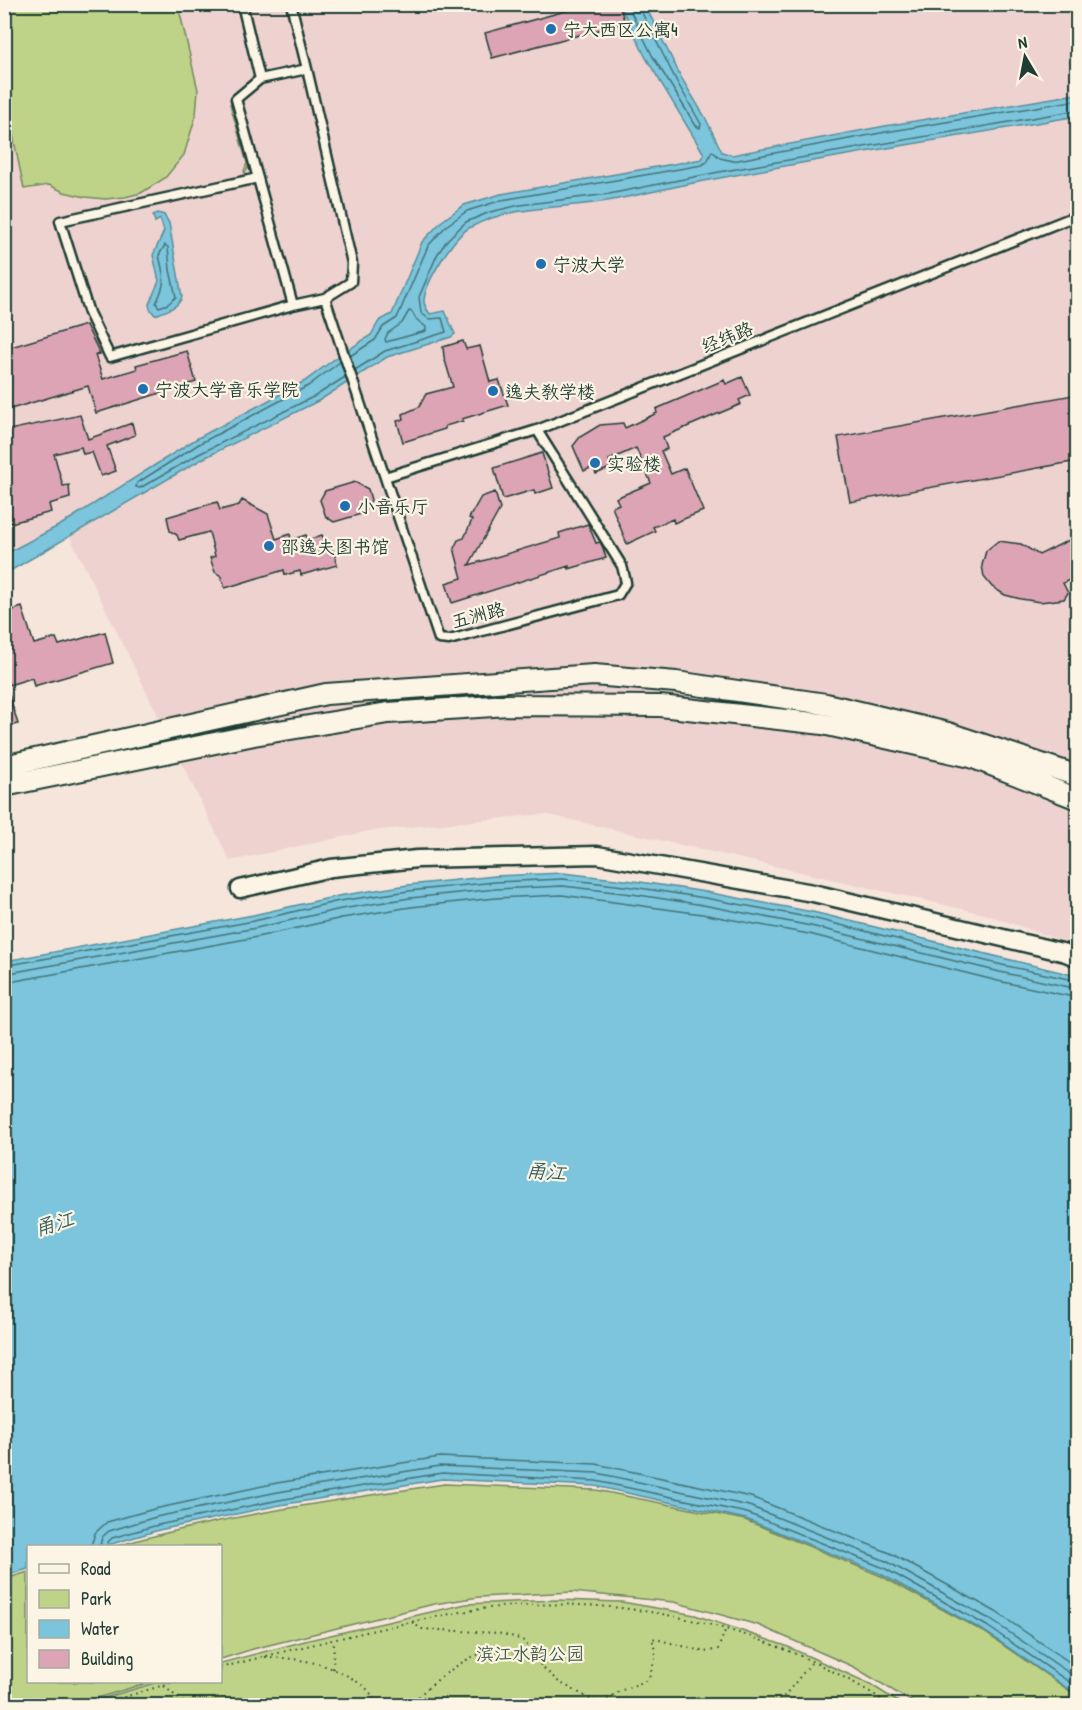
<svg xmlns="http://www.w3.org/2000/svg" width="1082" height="1710" font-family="'Patrick Hand','LXGW WenKai TC',sans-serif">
  <rect width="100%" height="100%" fill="#f6e5db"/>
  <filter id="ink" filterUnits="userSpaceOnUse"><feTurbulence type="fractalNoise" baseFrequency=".0167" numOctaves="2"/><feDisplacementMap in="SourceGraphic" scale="12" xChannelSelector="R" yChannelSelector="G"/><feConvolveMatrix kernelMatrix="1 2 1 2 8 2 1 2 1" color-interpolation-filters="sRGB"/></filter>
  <g filter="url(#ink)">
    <!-- built -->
    <path fill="#eed2d0" d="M5 5H1077V946L984 914 545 814 370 831 230 861 63 523 5 553Z"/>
    <!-- green -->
    <path fill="#bfd388" stroke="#6f885e" stroke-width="1.5" d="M4 5H178L198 90 196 115 184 155 165 178 141 193 125 197 105 199 85 197 64 192 49 185 24 189 5 97Z
      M230 104H232L250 163 245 174 244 171 247 163Z
      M444 1484 596 1490 745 1520 881 1576 984 1632 1077 1696V1705H917L854 1667 758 1625 674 1602 572 1592 479 1597 434 1604 253 1649 221 1659 220 1546H117C224 1515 334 1501 444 1484Z
      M28 1572V1682H150L74 1705H5V1579Z
      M556 1600 622 1602 695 1615 786 1646 870 1684 903 1705H81L158 1682H220L221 1663 309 1640 466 1604Z"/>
    <!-- water -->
    <path fill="#7bc5dc" stroke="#568f99" stroke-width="1.5" d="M620 5H645L682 79 705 117 722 152 732 155 885 126 1077 94V116C958 137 839 155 720 178 684 184 649 193 613 200 566 209 514 204 471 227 454 235 424 284 424 302 425 307 427 310 430 314L445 311 455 334 451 337 387 357 320 400 202 459 5 574V554L62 524 196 439 305 381 333 360 371 335 379 321 392 314 422 242 442 221 464 205 501 194 702 159 704 154 646 58Z
      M158 213 164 215 169 223 182 297C178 308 166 311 155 315L150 309 149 304 159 281 153 255 164 231 160 219 155 222 153 215Z
      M563 873 634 881 706 892 813 912 1077 976V1695L984 1631 881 1574 746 1519 595 1486 442 1479 280 1505 159 1530 105 1546H28V1569L5 1576V961L253 915 338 896 408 885 495 876Z"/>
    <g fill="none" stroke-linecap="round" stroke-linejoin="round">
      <!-- shore -->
      <path stroke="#447377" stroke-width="1.5" d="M627 4 652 55 696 126 700 128 701 124 677 82 640 9V4
        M165 245 168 247 170 270 176 297 168 304 159 307 156 303C167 282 164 277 159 255Z
        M409 311 412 312 416 319 426 327V331L386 342 385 339 388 333 402 323Z
        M350 356 375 340 383 327 397 318 428 246 446 226 467 211 502 200 702 165 707 162 712 151 720 158 733 161 886 132 1078 100
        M340 362 308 386 199 444 137 483 136 487 140 488 199 454 317 395 345 377
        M355 370 385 351 446 332 442 318 429 319 421 313 419 297 437 255 448 239 466 222 490 212 520 205 609 194 719 172 1078 110
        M4 966 254 921 339 901 409 891 495 882 563 879 633 887 705 898 812 918 1002 965 1078 981
        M4 974 256 928 341 909 410 898 496 889 563 886 632 894 703 905 811 926 1000 972 1078 989
        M4 983 257 937 342 918 411 907 496 898 562 895 702 914 809 934 998 981 1078 998
        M91 1546 95 1533 107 1522 154 1509 277 1483 440 1457 596 1464 751 1497 890 1553 996 1612 1078 1668
        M100 1546 102 1537 109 1531 156 1517 278 1492 440 1466 597 1473 749 1506 886 1561 991 1620 1078 1679
        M108 1546V1542L112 1538 158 1525 279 1500 442 1473 596 1481 747 1513 884 1568 987 1626 1078 1688"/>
    </g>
    <!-- building -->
    <path fill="#dda4b5" stroke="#1f3d34" stroke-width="1.5" d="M591 4H619L625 23 492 58 485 33Z
      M86 325 100 354 95 355 103 379 137 369 136 365 187 351 196 382 96 413 88 386 4 411V349Z
      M463 341 466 349 480 346 490 382 499 380 508 405 462 419 463 421 445 426V429L403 442 397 421 404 419 403 414 419 407 426 394 453 387 444 357 443 347Z
      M742 377 750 395 739 400 741 404 663 437 667 449 661 451 671 474 685 468 703 511 674 523 673 519 653 527 655 531 627 544 612 507 619 504 616 498 651 483 636 448 609 460 612 467 596 474 593 467 584 471 573 446 580 437 600 425 623 423 625 428 657 413 656 409 724 380 726 384Z
      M1073 395 1077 418V461L850 502 838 437Z
      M80 415 88 439 132 423 135 435 107 446 116 471 101 476 92 452 83 454 81 447 54 454 63 486 69 485 70 498 49 504 51 512 4 525V431Z
      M542 453 553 488 535 494 534 490 503 499 494 468Z
      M355 482 368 489 371 500 364 513 334 522 326 517 320 500 325 491Z
      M495 492 500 509 469 565 560 538 559 533 588 524 596 543 600 542 603 548 606 558 569 569V566L452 603 446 583 462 578 454 548 458 540 464 538 472 520 469 518 481 497Z
      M242 500 268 514 276 539 290 534 291 540 306 535 308 540 322 535 327 546 334 552 337 565 301 575 300 571 285 575 284 570 225 588 221 576 215 572 210 558 215 556 209 532 179 540 177 535 170 531 167 517 217 502 220 510 239 505Z
      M1077 536V576L1063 583 1068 593 1064 599 1040 602 1021 599 1005 595 992 587 984 577 982 565 986 551 998 541 1021 544 1039 555Z
      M22 607 34 644 56 638 59 645 105 632 113 663 34 686 32 678 9 685 4 671V613Z
      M4 688H7L18 724 4 727Z"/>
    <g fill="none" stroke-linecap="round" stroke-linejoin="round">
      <defs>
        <path id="service" d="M242 4 260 79
          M291 4 307 69
          M307 69 352 263 351 282 325 298 293 305 236 99 260 79Z
          M258 178 60 221 89 313 110 357 293 305
          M325 298 439 639 449 640 618 595 626 582 622 566 537 430
          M385 477 537 430 1078 215"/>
        <path id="minor" d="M240 889 331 868 417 859 597 855 813 893 1066 953 1078 958"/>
        <path id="tertiary" d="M4 766 326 694 594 675 676 682 826 704 948 733 1078 776
          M4 786 254 735 388 713 508 705 660 706 823 724 971 757 1078 799"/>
      </defs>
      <!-- service casing -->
      <use href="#service" stroke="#1f3d34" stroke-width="13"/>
      <!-- minor casing -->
      <use href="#minor" stroke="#1f3d34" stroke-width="21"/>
      <!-- tertiary casing -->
      <use href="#tertiary" stroke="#1f3d34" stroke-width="24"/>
      <!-- path -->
      <path stroke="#1f3d34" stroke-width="2" stroke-dasharray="1.5 4.5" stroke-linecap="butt" d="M412 1622 421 1629 498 1633 514 1637 524 1641 542 1667 559 1682 596 1702
        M265 1657C299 1658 331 1663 359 1683 368 1689 374 1695 375 1706
        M220 1668C272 1654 323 1642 375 1630 416 1621 457 1611 499 1607 636 1594 778 1630 892 1706
        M333 1669 334 1639
        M164 1686 187 1706
        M602 1702 620 1691 643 1682 649 1678 656 1655 652 1638 705 1652 718 1649 725 1631
        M95 1706 174 1682
        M411 1706C418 1693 458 1663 472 1657 478 1654 488 1652 495 1651 508 1649 523 1655 535 1659
        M517 1706C577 1701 636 1702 696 1706
        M776 1706 812 1662"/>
      <!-- service -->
      <use href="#service" stroke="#fcf5e5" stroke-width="8"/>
      <!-- minor -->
      <use href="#minor" stroke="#fcf5e5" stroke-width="16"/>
      <!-- tertiary -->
      <use href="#tertiary" stroke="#fcf5e5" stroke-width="20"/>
    </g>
  </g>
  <!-- markers -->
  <g fill="#1f6fb2" stroke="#fcf5e5" stroke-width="2">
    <circle cx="551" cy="29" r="6"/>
    <circle cx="541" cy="264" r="6"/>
    <circle cx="143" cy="389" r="6"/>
    <circle cx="493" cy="391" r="6"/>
    <circle cx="595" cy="463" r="6"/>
    <circle cx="345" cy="506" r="6"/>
    <circle cx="269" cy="546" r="6"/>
  </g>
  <g text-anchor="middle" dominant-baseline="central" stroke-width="4.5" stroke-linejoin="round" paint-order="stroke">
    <!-- poi labels -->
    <g font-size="18" fill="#1f3d34" stroke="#fcf5e5" text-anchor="start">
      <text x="563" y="29">宁大西区公寓4</text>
      <text x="553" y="264">宁波大学</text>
      <text x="155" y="389">宁波大学音乐学院</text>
      <text x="505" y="391">逸夫教学楼</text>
      <text x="607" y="463">实验楼</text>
      <text x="357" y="506">小音乐厅</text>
      <text x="281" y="546">邵逸夫图书馆</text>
    </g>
    <!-- street labels -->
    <g font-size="18" fill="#1f3d34" stroke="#fcf5e5">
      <text transform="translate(727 337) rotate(-22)">经纬路</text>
      <text transform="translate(478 615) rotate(-15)">五洲路</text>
    </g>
    <!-- park labels -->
    <g font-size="18" fill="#3f5b45" stroke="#fcf5e5">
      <text x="530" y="1653">滨江水韵公园</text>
    </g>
    <!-- water labels -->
    <g font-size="20" font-style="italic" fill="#365f5e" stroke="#fcf5e5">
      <text transform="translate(546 1171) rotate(5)">甬江</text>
      <text transform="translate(54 1223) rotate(-17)">甬江</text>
    </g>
  </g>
  <!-- margin -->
  <rect width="1082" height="1710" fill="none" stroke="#fcf5e5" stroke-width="24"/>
  <rect x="12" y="12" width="1058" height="1686" fill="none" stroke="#1f3d34" stroke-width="2" filter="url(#ink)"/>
  <!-- legend -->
  <rect x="27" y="1545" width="195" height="138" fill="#fcf5e5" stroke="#a4ab9e" stroke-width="1.5"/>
  <rect x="39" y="1564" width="30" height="9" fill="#fcf5e5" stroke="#a4ab9e" stroke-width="1.5"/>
  <text x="81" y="1575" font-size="18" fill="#1f3d34">Road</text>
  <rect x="39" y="1590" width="30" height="18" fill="#bfd388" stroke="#a4ab9e" stroke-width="1.5"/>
  <text x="81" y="1605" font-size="18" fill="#1f3d34">Park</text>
  <rect x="39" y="1620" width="30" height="18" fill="#7bc5dc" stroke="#a4ab9e" stroke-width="1.5"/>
  <text x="81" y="1635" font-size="18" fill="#1f3d34">Water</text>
  <rect x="39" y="1650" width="30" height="18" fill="#dda4b5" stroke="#a4ab9e" stroke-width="1.5"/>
  <text x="81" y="1665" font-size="18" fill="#1f3d34">Building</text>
  <!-- north arrow -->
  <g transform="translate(1025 57) rotate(350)" stroke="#fcf5e5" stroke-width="4.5" paint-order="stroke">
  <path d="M0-4.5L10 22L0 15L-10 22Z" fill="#1f3d34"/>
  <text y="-9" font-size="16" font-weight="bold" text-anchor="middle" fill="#1f3d34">N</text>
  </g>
</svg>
